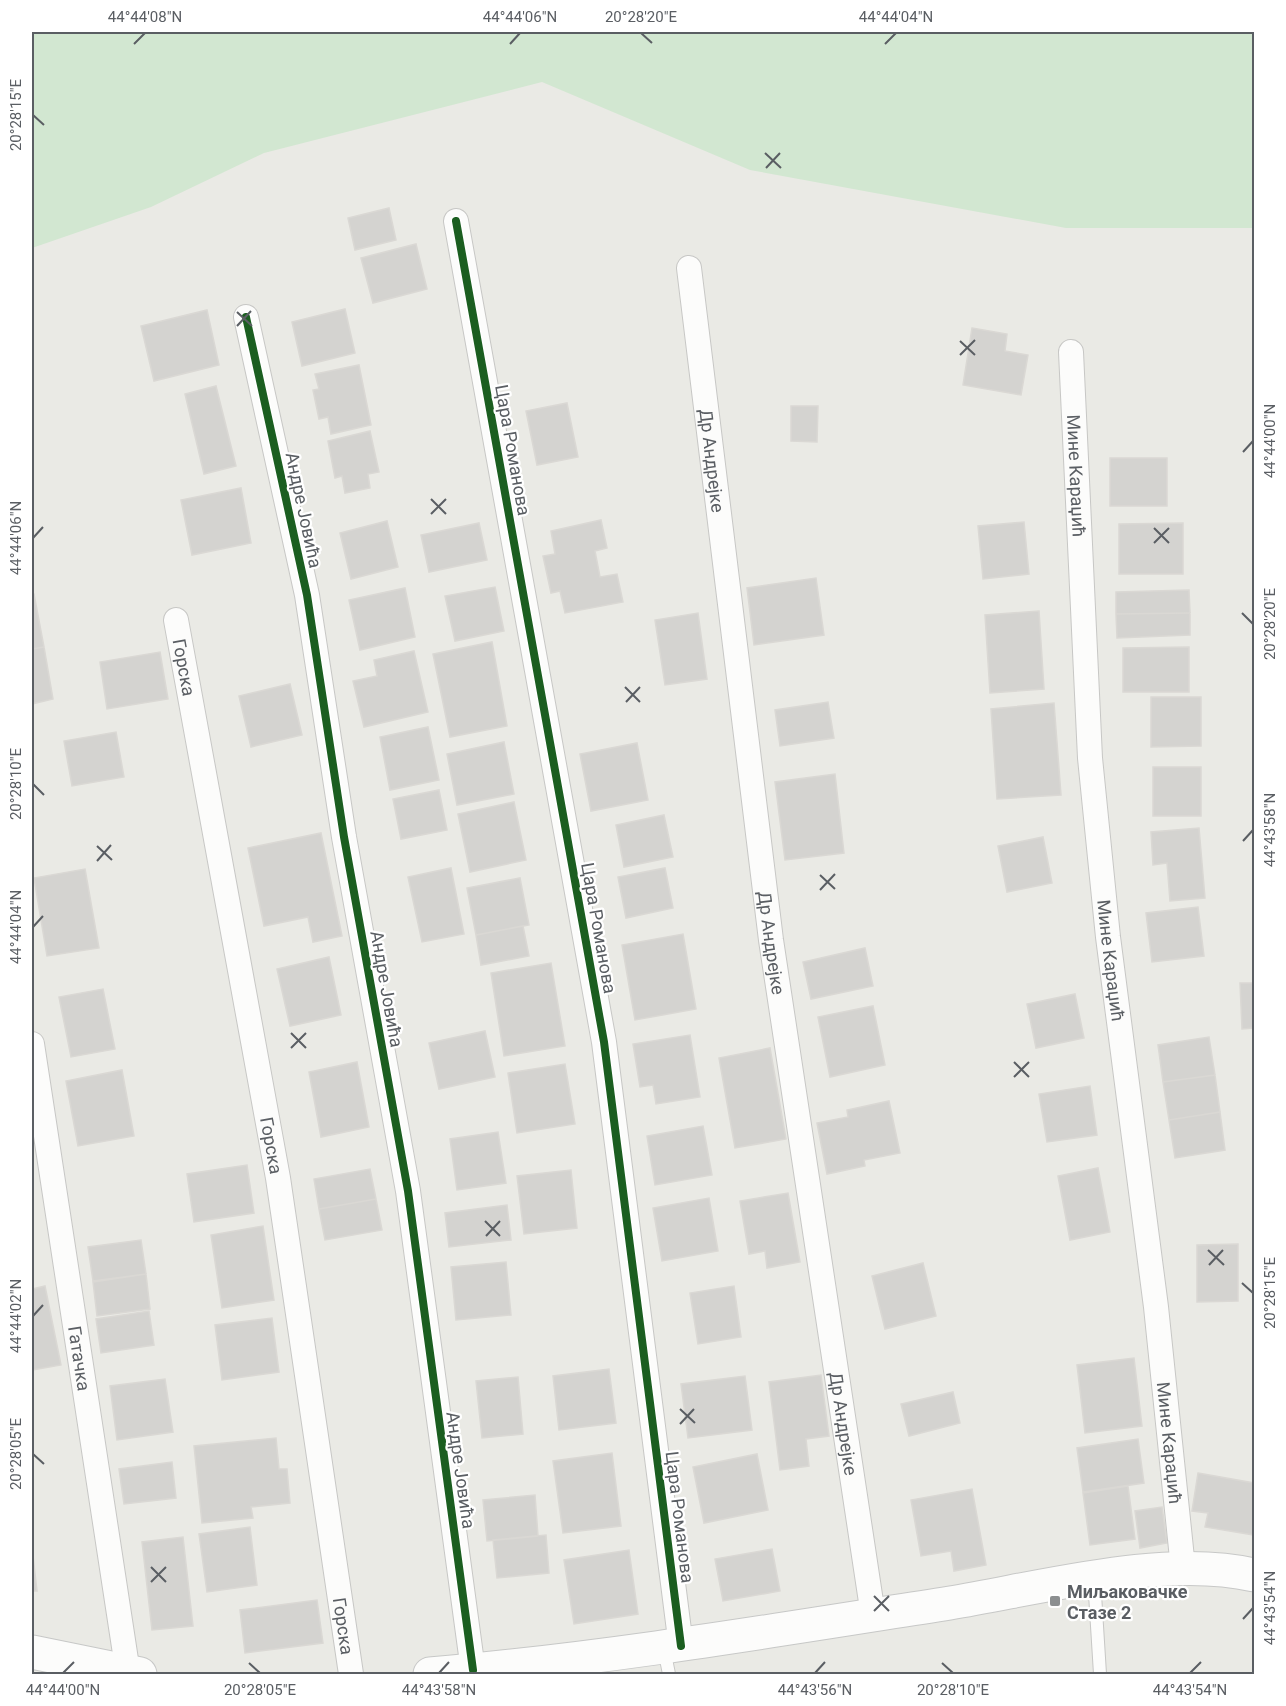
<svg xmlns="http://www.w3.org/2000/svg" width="1286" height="1706" font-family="Roboto,sans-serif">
  <rect width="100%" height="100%" fill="#eaeae5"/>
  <!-- green -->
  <path fill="#d2e7d1" d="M32 32H1254V228H1066L750 170 542 82 264 153 151 207 32 248Z"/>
  <!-- building -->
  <path fill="#d4d3d0" stroke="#dad8d4" stroke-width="1.5" d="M389 208 396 240 355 250 348 218Z
    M416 244 427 289 373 303 361 258Z
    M345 309 355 353 302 366 292 322Z
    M207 310 219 365 154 381 141 326Z
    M972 328 1007 334 1005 351 1028 355 1021 395 963 385Z
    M359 365 371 425 331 434 328 417 319 419 313 390 319 389 315 374Z
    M216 386 236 466 204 474 185 394Z
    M567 403 578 457 537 465 526 411Z
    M791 406H818L817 442 791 441Z
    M370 431 379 472 368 474 370 488 345 493 342 476 335 478 328 441Z
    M1110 458H1167V506H1110Z
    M241 488 251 543 192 555 181 500Z
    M601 520 607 548 595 551 600 577 617 574 623 602 565 613 560 591 551 593 543 556 555 554 551 531Z
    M387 521 398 567 351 579 340 533Z
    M1024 522 1029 574 983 579 978 526Z
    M479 523 487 560 429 572 421 535Z
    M1183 523V574H1119V524Z
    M816 578 824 635 754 645 747 588Z
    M495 587 504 631 455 641 445 596Z
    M405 588 415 637 360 650 349 600Z
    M1189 590 1190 613 1116 614V592Z
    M32 594H34L44 647 32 649Z
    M1039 611 1044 689 990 693 985 615Z
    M698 613 707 679 665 685 655 620Z
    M1190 613V635L1117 638 1116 614Z
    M492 642 507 726 450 737 433 654Z
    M44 647 53 699 32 704V649Z
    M1189 647V692H1123V648Z
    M414 651 428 712 364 727 353 681 377 676 374 660Z
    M160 652 168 699 107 709 100 662Z
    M290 684 302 735 251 747 239 696Z
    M1151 697H1201V746L1151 747Z
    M828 702 834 738 780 746 775 710Z
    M1054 703 1061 795 997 799 991 709Z
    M428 727 439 780 390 790 380 737Z
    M116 732 124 777 72 786 64 741Z
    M504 742 514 794 457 805 447 754Z
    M637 743 648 800 591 811 580 754Z
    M1153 767H1201V816H1153Z
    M835 774 844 853 785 860 775 782Z
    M439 790 447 830 401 839 393 799Z
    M514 802 526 860 470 872 458 814Z
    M664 815 673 857 624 867 616 825Z
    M1199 828 1205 898 1170 901 1167 863 1153 865 1151 832Z
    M321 833 342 936 313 942 308 917 264 926 248 848Z
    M1043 837 1052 883 1007 892 998 846Z
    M451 868 464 934 422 942 408 877Z
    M665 868 673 908 626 918 618 877Z
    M85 869 99 948 47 956 34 878Z
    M520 878 529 925 476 935 467 888Z
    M1198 907 1204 956 1152 962 1146 913Z
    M523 926 529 956 481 965 476 935Z
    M683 934 696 1009 635 1020 622 945Z
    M865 948 873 986 811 999 803 962Z
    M329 957 341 1015 290 1026 277 969Z
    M551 963 565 1046 504 1056 491 973Z
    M1240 983H1254V1028L1242 1029Z
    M103 989 115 1049 71 1057 59 997Z
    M1075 994 1084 1038 1036 1048 1027 1004Z
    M873 1006 885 1065 830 1077 818 1017Z
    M485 1031 495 1077 439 1089 429 1043Z
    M690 1035 700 1097 656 1104 653 1085 640 1087 633 1044Z
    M1209 1037 1215 1075 1163 1082 1158 1045Z
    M770 1048 786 1139 735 1148 719 1058Z
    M357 1062 369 1127 321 1137 309 1072Z
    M565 1064 575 1124 517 1133 508 1073Z
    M122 1070 134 1136 78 1146 66 1081Z
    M1215 1075 1220 1112 1169 1120 1163 1082Z
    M1090 1086 1097 1135 1047 1142 1039 1094Z
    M889 1101 900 1153 864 1160 865 1166 827 1174 817 1123 848 1117 847 1110Z
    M1220 1112 1225 1150 1175 1158 1169 1120Z
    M703 1126 712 1175 655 1185 647 1136Z
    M498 1132 506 1183 457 1190 450 1139Z
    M247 1165 254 1213 194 1222 187 1174Z
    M1098 1168 1110 1232 1070 1240 1058 1176Z
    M370 1169 376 1199 319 1209 314 1179Z
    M571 1170 577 1228 524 1234 517 1176Z
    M788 1193 800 1262 767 1268 765 1251 749 1254 740 1201Z
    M709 1198 718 1251 662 1261 653 1208Z
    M376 1199 382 1230 325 1240 319 1209Z
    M507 1205 511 1240 449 1247 445 1213Z
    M263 1226 274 1300 222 1308 211 1235Z
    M141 1240 146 1274 93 1281 88 1247Z
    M1238 1244V1301L1197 1302V1245Z
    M506 1262 511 1315 456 1320 451 1267Z
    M923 1263 936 1316 885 1329 872 1276Z
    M146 1274 150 1309 97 1316 93 1282Z
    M45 1286 61 1365 32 1370V1289Z
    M734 1286 741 1337 698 1344 690 1293Z
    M149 1311 154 1345 101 1353 96 1319Z
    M272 1318 279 1372 222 1380 215 1325Z
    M1134 1358 1142 1426 1085 1433 1077 1365Z
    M609 1369 616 1423 559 1430 553 1376Z
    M821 1375 829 1436 806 1439 809 1466 780 1470 769 1382Z
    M745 1376 752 1430 688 1438 681 1384Z
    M518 1377 523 1434 482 1438 476 1381Z
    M165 1379 173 1432 117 1440 110 1386Z
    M953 1392 960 1423 909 1436 901 1404Z
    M276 1438 279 1469H287L290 1503 251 1507 253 1518 202 1523 194 1446Z
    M1138 1439 1144 1483 1083 1492 1077 1448Z
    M612 1453 621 1526 563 1533 553 1461Z
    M757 1454 768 1510 704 1523 693 1467Z
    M172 1462 176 1498 124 1504 119 1469Z
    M1198 1473 1254 1483V1535L1205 1527 1208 1513 1192 1511Z
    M1128 1486 1135 1539 1090 1545 1083 1493Z
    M972 1489 986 1565 954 1571 951 1551 921 1556 911 1500Z
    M535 1495 538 1536 487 1541 483 1500Z
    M1162 1507 1167 1543 1140 1548 1135 1511Z
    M250 1527 257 1585 207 1592 199 1534Z
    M546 1535 549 1573 497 1578 493 1540Z
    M183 1537 193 1626 152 1630 142 1542Z
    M32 1547 37 1591H32Z
    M772 1549 780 1591 723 1601 715 1559Z
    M629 1550 638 1614 574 1624 564 1560Z
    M317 1600 323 1643 245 1653 240 1610Z"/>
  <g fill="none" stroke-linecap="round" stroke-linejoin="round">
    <defs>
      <path id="lane" d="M1094 1578 1100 1674
        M664 1649 669 1674"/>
      <g id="street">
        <path d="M456 221 604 1042 681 1646"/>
        <path id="s1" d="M689 268 771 940 873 1615"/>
        <path d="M246 317 307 595 344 837 408 1191 473 1670"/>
        <path id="s2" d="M1071 352 1090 758 1108 937 1156 1307 1183 1568"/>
        <path id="s3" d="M176 620 278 1178 351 1674"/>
        <path id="s4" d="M32 1044 128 1673"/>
      </g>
      <path id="secondary" d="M32 1652 140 1674
        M430 1674C605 1659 777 1630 950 1603 1041 1588 1165 1554 1254 1575"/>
    </defs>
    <!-- lane casing -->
    <use href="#lane" stroke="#c7c7c5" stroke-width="14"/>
    <!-- street casing -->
    <use href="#street" stroke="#c7c7c5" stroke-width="26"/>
    <!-- secondary casing -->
    <use href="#secondary" stroke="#c7c8c7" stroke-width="35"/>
    <!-- lane -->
    <use href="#lane" stroke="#fcfcfb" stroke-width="12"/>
    <!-- street -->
    <use href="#street" stroke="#fcfcfb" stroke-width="24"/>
    <!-- secondary -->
    <use href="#secondary" stroke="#fcfcfb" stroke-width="33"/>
    <defs>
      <path id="cycleway" d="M456 221 604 1042 681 1646
        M246 317 307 595 344 837 408 1191 473 1670"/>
    </defs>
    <!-- cycleway casing -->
    <use href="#cycleway" stroke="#fff" stroke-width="11"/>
    <!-- cycleway -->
    <use href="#cycleway" stroke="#1b5e20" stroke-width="8"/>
  </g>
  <!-- ticks -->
  <path fill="none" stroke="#5a5e63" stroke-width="2" d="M641 33 652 43M134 44 145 33M510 44 520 33M885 44 896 33M33 115 44 125M765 153 781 168M766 168 780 153M237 312 252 326M237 326 251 311M960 341 975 355M960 355 975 340M1243 452 1253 441M431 499 446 514M431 514 446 499M1154 528 1169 543M33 538 43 527M1154 543 1169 528M1242 613 1253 624M625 687 640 702M626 702 640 687M33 784 44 795M1243 841 1253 830M97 846 112 860M97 861 111 845M820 875 835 889M820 890 835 874M33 927 43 916M291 1033 306 1048M291 1048 306 1033M1014 1062 1029 1077M1014 1077 1029 1062M485 1221 500 1236M486 1236 500 1221M1208 1250 1224 1265M1209 1265 1223 1250M1242 1283 1253 1293M33 1316 43 1305M680 1409 695 1423M680 1424 694 1409M33 1454 44 1464M151 1567 166 1582M151 1582 166 1567M874 1596 889 1611M874 1611 889 1596M1243 1619 1253 1608M249 1663 260 1673M942 1663 953 1673M63 1673 74 1662M439 1673 449 1662M815 1673 825 1662M1190 1673 1201 1662"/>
  <!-- markers -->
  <rect fill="#8c8f90" stroke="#fff" stroke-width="2" x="1049" y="1595" width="12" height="12" rx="3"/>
  <g text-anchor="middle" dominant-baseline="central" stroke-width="4.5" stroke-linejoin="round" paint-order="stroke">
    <!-- street labels -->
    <g font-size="18" fill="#5a5e63" stroke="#fff">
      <text transform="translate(513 450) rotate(80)">Цара Романова</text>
      <text stroke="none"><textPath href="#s1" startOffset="194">Др Андрејке</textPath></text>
      <text stroke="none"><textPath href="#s2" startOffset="124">Мине Караџић</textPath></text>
      <text transform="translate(304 510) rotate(78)">Андре Јовића</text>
      <text stroke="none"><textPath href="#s3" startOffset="48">Горска</textPath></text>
      <text transform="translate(599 928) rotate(80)">Цара Романова</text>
      <text stroke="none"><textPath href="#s1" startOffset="680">Др Андрејке</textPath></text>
      <text stroke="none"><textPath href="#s2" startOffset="610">Мине Караџић</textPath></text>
      <text transform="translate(387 989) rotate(80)">Андре Јовића</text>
      <text stroke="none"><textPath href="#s3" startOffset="534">Горска</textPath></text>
      <text stroke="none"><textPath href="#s4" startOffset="318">Гатачка</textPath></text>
      <text stroke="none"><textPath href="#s1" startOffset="1166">Др Андрејке</textPath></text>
      <text stroke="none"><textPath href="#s2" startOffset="1096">Мине Караџић</textPath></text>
      <text transform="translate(461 1470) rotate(82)">Андре Јовића</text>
      <text transform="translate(680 1517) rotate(83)">Цара Романова</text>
      <text stroke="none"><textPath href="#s3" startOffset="1020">Горска</textPath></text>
    </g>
    <!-- poi labels -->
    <g font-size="18" font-weight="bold" fill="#5a5e63" stroke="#fff" text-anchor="start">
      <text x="1067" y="1591">Миљаковачке<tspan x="1067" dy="21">Стазе 2</tspan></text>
    </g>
  </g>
  <!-- border -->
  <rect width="1286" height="1706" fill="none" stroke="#ffffff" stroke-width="66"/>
  <rect x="33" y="33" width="1220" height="1640" fill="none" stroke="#5a5e63" stroke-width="2"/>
  <g font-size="15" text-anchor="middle" fill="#5a5e63">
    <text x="145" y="22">44°44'08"N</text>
    <text x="520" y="22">44°44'06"N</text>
    <text x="641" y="22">20°28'20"E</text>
    <text x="896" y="22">44°44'04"N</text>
    <text transform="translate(16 115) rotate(-90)" y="5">20°28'15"E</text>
    <text transform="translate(1270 441) rotate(-90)" y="5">44°44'00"N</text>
    <text transform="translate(16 538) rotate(-90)" y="5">44°44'06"N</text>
    <text transform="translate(1270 624) rotate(-90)" y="5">20°28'20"E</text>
    <text transform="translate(16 784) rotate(-90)" y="5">20°28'10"E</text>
    <text transform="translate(1270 830) rotate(-90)" y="5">44°43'58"N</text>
    <text transform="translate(16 927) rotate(-90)" y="5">44°44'04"N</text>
    <text transform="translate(1270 1293) rotate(-90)" y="5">20°28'15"E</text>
    <text transform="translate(16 1316) rotate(-90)" y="5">44°44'02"N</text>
    <text transform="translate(16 1454) rotate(-90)" y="5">20°28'05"E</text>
    <text transform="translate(1270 1608) rotate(-90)" y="5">44°43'54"N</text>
    <text x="63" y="1695">44°44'00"N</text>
    <text x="260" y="1695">20°28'05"E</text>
    <text x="439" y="1695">44°43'58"N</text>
    <text x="815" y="1695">44°43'56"N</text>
    <text x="953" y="1695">20°28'10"E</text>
    <text x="1190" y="1695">44°43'54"N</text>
  </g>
</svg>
